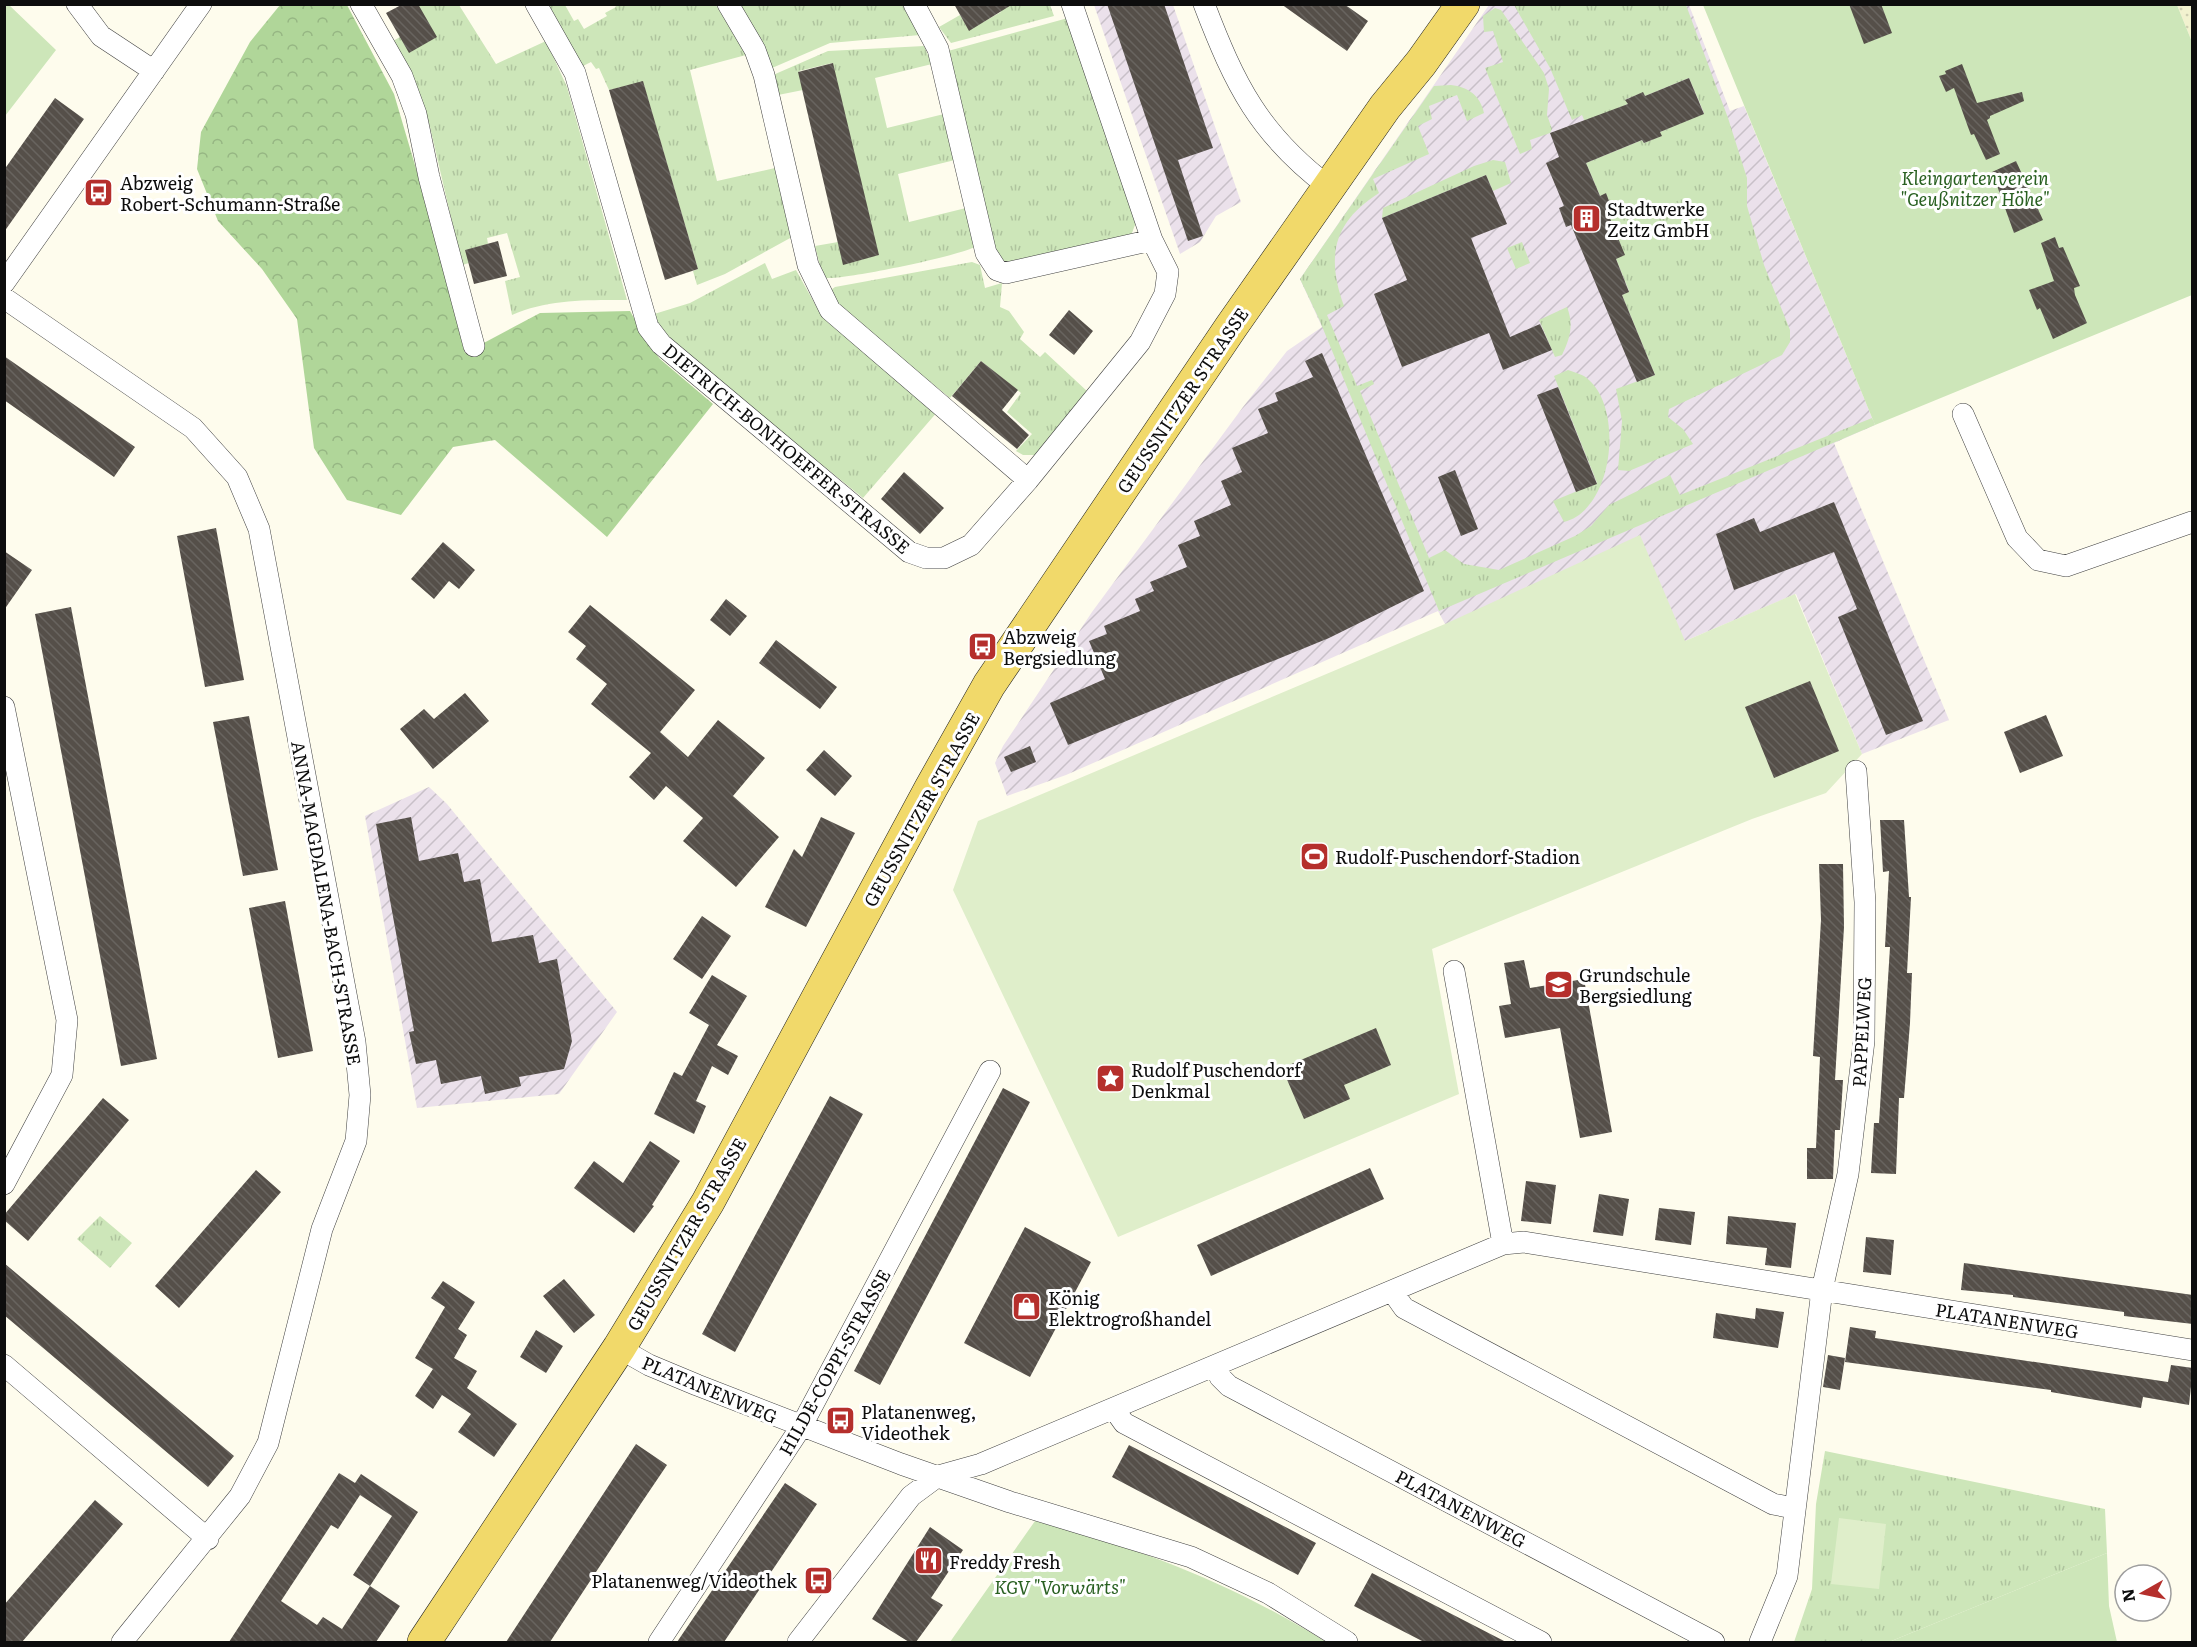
<svg xmlns="http://www.w3.org/2000/svg" width="2197" height="1647" font-family="Literata,serif">
  <defs>
    <pattern id="industrial-furrows" width="10" height="10" patternUnits="userSpaceOnUse" patternTransform="scale(1.5)"><rect width="10" height="10" fill="#ebe1eb"/><path d="M-1 1l2-2M0 10L10 0M9 11l2-2" fill="none" stroke="#c8c0c8"/></pattern>
    <pattern id="farmland-dots" width="8" height="8" patternUnits="userSpaceOnUse" patternTransform="scale(1.5)"><rect width="8" height="8" fill="#f2f2cf"/><path d="M2 2h.1M6 6h.1" fill="none" stroke="#ceceb1" stroke-width="1.8" stroke-linecap="round"/></pattern>
    <pattern id="grass-tufts" width="24" height="20" patternUnits="userSpaceOnUse" patternTransform="scale(1.5)"><rect width="24" height="20" fill="#cde6b9"/><path d="M3 7l-1-3M5 7V3M7 7l1-3M15 17l-1-3M17 17v-4M19 17l1-3" fill="none" stroke="#afc49e"/></pattern>
    <pattern id="forest-crowns" width="20" height="18" patternUnits="userSpaceOnUse" patternTransform="scale(1.5)"><rect width="20" height="18" fill="#b0d699"/><path d="M2 6a3 3 0 1 1 6 0M12 15a3 3 0 1 1 6 0" fill="none" stroke="#96b683"/></pattern>
    <pattern id="building-back-hatch" width="6" height="6" patternUnits="userSpaceOnUse" patternTransform="scale(1.5)"><rect width="6" height="6" fill="#554f49"/><path d="M-1 5l2 2M0 0l6 6M5-1l2 2" fill="none" stroke="#68645f"/></pattern>
  </defs>
  <rect width="100%" height="100%" fill="#fefced"/>
  <!-- industrial -->
  <path fill="url(#industrial-furrows)" d="M1094 5H1173L1241 202 1216 216 1200 242 1180 254Z
    M1489 5H1689L1730 111 1744 106 1875 425 1834 443 1949 720 1862 754 1796 594 1685 641 1445 624 1438 611 1066 775 1007 796 995 763 1003 746 1092 612 1243 407 1287 351 1322 327 1300 279Z
    M429 787 447 804 617 1012 559 1094 417 1108 365 816Z"/>
  <!-- farmland -->
  <path fill="url(#farmland-dots)" d="M2177 5H2192V42Z"/>
  <!-- grass -->
  <path fill="url(#grass-tufts)" d="M418 4 459 5 496 64 546 41 567 87 627 300C588 300 548 299 512 315L505 281 520 277 507 233 487 238 488 244 466 250 469 263 462 265 430 127 423 106 391 42 400 37Z
    M549 5H565L574 21 578 19 584 29 607 16 605 13 616 7 615 5H716L746 55 690 70 717 181 775 168 792 237 725 274 697 285 693 271 698 269 643 82 609 90 599 68 596 69 591 62 581 67Z
    M741 5H902L920 35 830 43 772 68Z
    M998 5H1050L1054 16 951 43 939 27 960 15 969 30 1001 12Z
    M1514 5H1686L1728 118 1747 178V206L1764 265 1790 330V342L1782 355 1669 409 1668 417 1683 429 1693 444 1629 471 1618 470 1622 421 1616 389 1655 375 1622 295 1629 291 1616 259 1607 211 1612 209 1606 194 1600 196 1586 163 1642 140 1644 143 1661 136 1660 132 1704 113 1689 78 1645 96 1643 93 1626 99 1628 104 1585 122 1582 115 1572 120 1550 68Z
    M1495 8 1501 10 1544 73 1549 89 1547 115 1552 129 1550 133 1530 140 1532 149 1520 154 1485 68 1503 62 1493 31 1484 32 1483 16Z
    M1068 18 1136 222 1132 233 1124 239 1012 264 1003 261 997 254 948 51Z
    M924 46 932 64 875 78 887 128 944 114 955 160 898 174 909 222 966 208 976 246C965 255 843 280 826 278L822 274 815 246 838 242 832 63 799 71 803 90 778 95 773 75 828 51Z
    M1451 85C1468 87 1480 95 1484 113L1467 121 1457 95 1429 106 1432 119 1418 126 1429 154 1373 179 1379 193C1333 222 1326 257 1344 306L1327 315 1357 386 1372 380 1374 384 1360 391 1429 558 1445 550 1464 564 1499 570 1575 536 1591 526 1609 505 1670 475 1680 495 1872 418 1875 425 1439 611 1319 319 1300 279 1434 86Z
    M1493 160 1505 162 1511 183 1493 191 1486 175 1382 218 1383 208 1474 166Z
    M1522 242 1530 263 1516 269 1507 248Z
    M972 262 980 265 985 288 1002 283 1000 307 1009 311 1024 332 1020 339 1040 357 1045 352 1088 392 1035 455H1023L1016 451 1032 434 1007 412 1021 393 981 361 950 398 840 308 828 292 835 287Z
    M765 263 772 279 796 270 821 315 938 411 863 498 688 356 666 336 651 315 690 303Z
    M1567 307C1574 325 1570 338 1562 355L1555 357 1539 320Z
    M1568 370C1576 373 1583 374 1589 380 1624 411 1613 510 1564 522L1553 501 1597 483 1554 376Z
    M100 1216 132 1243 110 1268 77 1239Z
    M1825 1451 2105 1509 2107 1553 1889 1642H1794L1812 1589 1816 1504Z"/>
  <!-- forest -->
  <path fill="url(#forest-crowns)" d="M280 5H347L394 94 417 172 465 353 540 313 630 311 649 345 660 359 713 404 607 537 495 440 453 447 401 515 347 500 314 448 297 319 262 269 218 221 197 169 201 132 250 42Z"/>
  <!-- garden -->
  <path fill="#cde6b9" d="M9 5 56 50 5 116 4 5Z
    M1703 5H2177L2192 42V295L1875 425Z
    M1035 1521C1139 1547 1235 1585 1326 1642H950Z
    M2107 1553 2109 1606 2117 1642H1889Z"/>
  <!-- pitch -->
  <path fill="#dfeeca" d="M1640 535 1685 641 1795 594 1862 754 1826 793 1752 819 1432 949 1459 1094 1118 1237 953 890 978 821 1445 624Z
    M1839 1518 1886 1524 1879 1589 1831 1584Z"/>
  <!-- building -->
  <path fill="url(#building-back-hatch)" fill-rule="evenodd" d="M403 4H418L437 37 409 53 386 13Z
    M954 4H1013L969 31Z
    M1107 4H1164L1213 148 1178 160 1203 236 1188 241Z
    M1281 4H1344L1368 21 1347 51Z
    M1849 4H1881L1892 33 1864 44Z
    M833 63 879 255 843 265 798 72Z
    M1962 64 1977 103 2022 92 2024 101 1990 116V118L1987 120 2000 154 1986 160 1974 134 1971 135 1968 127 1954 88 1946 92 1939 76 1946 74 1945 71Z
    M1689 78 1704 114 1660 132 1662 136 1644 143 1642 140 1586 163 1600 196 1606 193 1612 209 1607 211 1625 255 1616 259 1629 292 1622 295 1655 375 1637 382 1571 225 1566 227 1559 208 1564 206 1546 163 1559 157 1550 133 1628 104 1625 100 1643 92 1645 96Z
    M643 81 698 269 665 280 609 90Z
    M55 98 84 119 4 232V170Z
    M2016 161 2043 220 2014 233 1992 172Z
    M1486 175 1507 224 1471 238 1510 337 1540 324 1552 350 1503 370 1489 333 1402 367 1374 294 1407 280 1382 218Z
    M2055 237 2059 248 2063 247 2080 286 2074 288 2075 295 2087 323 2053 339 2040 308 2037 310 2029 290 2054 281 2041 243Z
    M498 241 507 276 474 284 465 250Z
    M1069 310 1093 331 1074 355 1049 335Z
    M1322 353 1424 591 1329 638 1068 745 1050 703 1105 679 1089 641 1107 634 1104 626 1140 611 1135 599 1154 591 1150 582 1187 567 1178 545 1200 536 1194 521 1231 505 1221 481 1242 472 1232 448 1268 433 1258 409 1278 401 1275 393 1313 377 1305 361Z
    M4 356 135 447 114 477 4 400Z
    M981 361 1018 390 1002 410 1029 435 1017 449 952 396Z
    M1558 387 1597 484 1576 492 1537 395Z
    M1455 470 1478 529 1461 536 1438 477Z
    M904 472 944 508 920 534 881 499Z
    M1834 502 1923 721 1886 735 1838 617 1857 609 1834 552 1734 590 1716 534 1754 518 1760 532Z
    M216 528 244 680 205 687 177 536Z
    M443 542 475 570 459 589 449 581 434 599 411 579Z
    M4 551 32 570 4 610Z
    M726 599 747 616 730 636 710 620Z
    M590 605 695 690 660 732 688 757 718 720 765 758 733 796 779 837 736 887 683 841 703 818 666 786 654 800 629 777 651 753 591 704 607 684 576 659 586 646 568 632Z
    M71 607 157 1059 121 1066 35 614Z
    M776 640 837 687 820 709 759 663Z
    M1810 681 1839 751 1774 778 1745 707Z
    M465 693 489 721 433 769 400 729 424 709 434 719Z
    M2046 715 2063 756 2020 773 2004 732Z
    M249 716 278 870 243 876 213 722Z
    M1030 746 1036 762 1011 772 1004 757Z
    M824 750 852 776 835 796 806 770Z
    M411 817 419 861 458 853 464 882 480 879 492 942 533 935 539 963 557 959 572 1041 564 1069 519 1077 521 1086 485 1094 481 1076 441 1084 436 1060 416 1064 409 1032 414 1031 376 824Z
    M821 817 855 833 806 927 765 907 794 849 802 857Z
    M1880 820H1904L1909 897H1911L1907 973H1912L1910 1023 1904 1098H1899L1896 1174 1871 1173 1874 1123H1879L1890 947H1885L1889 871 1883 872Z
    M1819 864H1843L1844 927 1835 1080H1843L1840 1130H1835L1833 1179H1807V1148H1816L1820 1057 1813 1056 1821 920Z
    M285 901 313 1051 278 1058 249 908Z
    M702 916 731 936 702 979 673 959Z
    M1524 960 1530 988 1584 979 1612 1132 1580 1138 1560 1028 1505 1038 1499 1006 1511 1004 1504 963Z
    M712 975 747 996 717 1045 738 1056 728 1075 712 1066 696 1101 706 1106 694 1134 654 1114 674 1072 682 1076 709 1025 689 1013Z
    M1376 1028 1391 1065 1344 1085 1350 1099 1304 1119 1282 1068Z
    M1003 1088 1030 1102 880 1385 854 1371Z
    M830 1096 863 1114 735 1352 702 1334Z
    M103 1098 129 1120 28 1241 4 1220V1215Z
    M650 1141 680 1161 652 1205 654 1206 634 1233 574 1188 594 1161 623 1183Z
    M1370 1168 1384 1199 1211 1276 1197 1245Z
    M256 1170 281 1192 179 1308 155 1286Z
    M1526 1181 1556 1185 1551 1224 1521 1221Z
    M1599 1194 1629 1199 1623 1236 1593 1232Z
    M1659 1208 1695 1212 1691 1245 1655 1240Z
    M1728 1216 1796 1223 1791 1268 1765 1265 1767 1248 1726 1244Z
    M1025 1227 1091 1262 1030 1377 964 1343Z
    M1866 1237 1894 1240 1891 1275 1863 1272Z
    M4 1263 234 1456 208 1487 4 1315Z
    M1964 1263 2193 1295V1324L2124 1316V1312L2013 1297V1295L1961 1290Z
    M564 1279 595 1315 574 1333 543 1296Z
    M443 1281 475 1302 458 1329 467 1335 454 1358 477 1371 467 1388 517 1424 494 1457 458 1432 471 1414 442 1395 433 1409 415 1396 433 1369 415 1358 445 1307 431 1298Z
    M1756 1308 1784 1312 1778 1348 1713 1338 1716 1313 1755 1319Z
    M1850 1327 1876 1331 1875 1338 2168 1382 2171 1365 2193 1368 2189 1405 2143 1397 2141 1408 2051 1392V1390L1845 1362Z
    M536 1330 563 1346 546 1373 520 1357Z
    M1828 1355 1845 1358 1840 1390 1823 1387Z
    M636 1444 667 1465 642 1502 550 1642H506Z
    M1129 1445 1316 1543 1298 1575 1112 1477Z
    M339 1473 355 1483 361 1474 418 1512 370 1586 400 1606 376 1642H229ZM360 1495 392 1516 353 1575 370 1586 342 1629 323 1617 317 1625 281 1601 331 1525 338 1529Z
    M785 1483 817 1504 724 1642H677Z
    M95 1500 123 1524 22 1642H4V1605Z
    M930 1527 963 1550 931 1598 943 1605 916 1642H909L872 1619Z
    M1372 1573 1506 1642H1424L1354 1606Z"/>
  <g fill="none" stroke-linecap="round" stroke-linejoin="round">
    <defs>
      <path id="street" d="M77 4 101 36 154 71
        M361 4 402 76 416 114 429 177 474 346
        M536 4 575 73 648 327 661 344 909 552 926 558H944L971 545 1028 480 1140 342 1165 294 1168 272 1152 240 1072 4
        M728 4 755 50 764 75 808 265 830 310 1028 480
        M914 4 938 49 986 253 997 270 1006 273 1152 240
        M1204 4C1235 85 1259 134 1329 187
        M4 283 201 4
        M4 298 193 428 237 477 259 529 355 1042 360 1095 356 1141 322 1229 268 1443 240 1496 122 1642
        M1963 414 2017 538 2038 560 2066 566 2192 522
        M4 707 67 1020 62 1075 4 1184
        M1454 971 1503 1244
        M1392 1291 1404 1308 1773 1504 1793 1508
        M619 1348 649 1365 697 1385 901 1464 1010 1502 1191 1557 1268 1593 1347 1642
        M4 1365 208 1539
        M1216 1367 1220 1377 1229 1386 1714 1642
        M1114 1409 1124 1423 1541 1642
        M659 1642 801 1427 990 1071
        M798 1642 911 1496 938 1476 981 1464 1503 1244 1524 1242 2192 1350
        M1760 1642 1787 1576 1822 1290 1848 1174 1864 1041 1865 902 1856 771"/>
      <path id="primary" d="M424 1642 619 1348 708 1202 931 788 989 685 1231 327 1385 107 1421 63 1463 4"/>
    </defs>
    <!-- street casing -->
    <use href="#street" stroke="#404040" stroke-width="22"/>
    <!-- primary casing -->
    <use href="#primary" stroke="#1e1e1e" stroke-width="34"/>
    <!-- street -->
    <use href="#street" stroke="#fff" stroke-width="21"/>
    <!-- primary -->
    <use href="#primary" stroke="#f1d96a" stroke-width="33"/>
  </g>
  <!-- icons -->
  <defs>
    <symbol id="bus-square" viewBox="-11 -11 22 22"><rect x="-9" y="-9" width="18" height="18" rx="4" fill="#b52f2c" stroke="#fff"/><path d="M-5-6H5V4H4V6H2V4H-2V6H-4V4H-5ZM-3.5-4V0h7V-4ZM-3.5 1.2v1.5H-2V1.2ZM2 1.2v1.5H3.5V1.2Z" fill="#fff"/></symbol>
    <symbol id="building-square" viewBox="-11 -11 22 22"><rect x="-9" y="-9" width="18" height="18" rx="4" fill="#b52f2c" stroke="#fff"/><path d="M-4-6H4V6H1V3H-1V6H-4ZM-2.5-4.3h1.7v1.8h-1.7ZM.8-4.3h1.7v1.8H.8ZM-2.5-1h1.7V.8h-1.7ZM.8-1h1.7V.8H.8Z" fill="#fff"/></symbol>
    <symbol id="stadium-square" viewBox="-11 -11 22 22"><rect x="-9" y="-9" width="18" height="18" rx="4" fill="#b52f2c" stroke="#fff"/><path d="M0-5a6.5 5 0 1 0 0 10a6.5 5 0 1 0 0-10ZM-3.5-1.8h7v3.6h-7Z" fill="#fff"/></symbol>
    <symbol id="school-square" viewBox="-11 -11 22 22"><rect x="-9" y="-9" width="18" height="18" rx="4" fill="#b52f2c" stroke="#fff"/><path d="M0-5L7-2L0 1L-7-2ZM-4 1L0 2.5L4 1V4Q0 6-4 4Z" fill="#fff"/></symbol>
    <symbol id="sight-square" viewBox="-11 -11 22 22"><rect x="-9" y="-9" width="18" height="18" rx="4" fill="#b52f2c" stroke="#fff"/><path d="M0-6L1.8-2.2L6-1.7L2.9 1.2L3.7 5.4L0 3.3L-3.7 5.4L-2.9 1.2L-6-1.7L-1.8-2.2Z" fill="#fff"/></symbol>
    <symbol id="shop-square" viewBox="-11 -11 22 22"><rect x="-9" y="-9" width="18" height="18" rx="4" fill="#b52f2c" stroke="#fff"/><path d="M-5-2.5h2.3a2.7 3.5 0 0 1 5.4 0H5L5.5 6h-11ZM-1.5-2.5h3a1.5 2.3 0 0 0-3 0Z" fill="#fff"/></symbol>
    <symbol id="restaurant-square" viewBox="-11 -11 22 22"><rect x="-9" y="-9" width="18" height="18" rx="4" fill="#b52f2c" stroke="#fff"/><path d="M-5-6h1v4h1v-4h1v4h1v-4h1v5L-1.5 .5V6h-2V.5L-5-1ZM5-6V6H3V1.5H1.5Q1.5-4 5-6Z" fill="#fff"/></symbol>
  </defs>
  <g fill-rule="evenodd">
    <use href="#bus-square" x="82" y="176" width="33" height="33"/>
    <use href="#building-square" x="1570" y="202" width="33" height="33"/>
    <use href="#bus-square" x="966" y="630" width="33" height="33"/>
    <use href="#stadium-square" x="1298" y="840" width="33" height="33"/>
    <use href="#school-square" x="1542" y="968" width="33" height="33"/>
    <use href="#sight-square" x="1094" y="1062" width="33" height="33"/>
    <use href="#shop-square" x="1010" y="1290" width="33" height="33"/>
    <use href="#bus-square" x="824" y="1404" width="33" height="33"/>
    <use href="#restaurant-square" x="912" y="1544" width="33" height="33"/>
    <use href="#bus-square" x="802" y="1564" width="33" height="33"/>
  </g>
  <g text-anchor="middle" dominant-baseline="central" stroke-width="6" stroke-linejoin="round" paint-order="stroke">
    <!-- park labels -->
    <g font-size="18" font-style="italic" fill="#296021" stroke="#fff">
      <text x="1975" y="177">Kleingartenverein<tspan x="1975" dy="21">"Geußnitzer Höhe"</tspan></text>
      <text x="1060" y="1586">KGV "Vorwärts"</text>
    </g>
    <!-- poi labels -->
    <g font-size="18" fill="#0d0d0d" stroke="#fff" text-anchor="start">
      <text x="120" y="182">Abzweig<tspan x="120" dy="21">Robert-Schumann-Straße</tspan></text>
      <text x="1607" y="208">Stadtwerke<tspan x="1607" dy="21">Zeitz GmbH</tspan></text>
      <text x="1003" y="636">Abzweig<tspan x="1003" dy="21">Bergsiedlung</tspan></text>
      <text x="1335" y="856">Rudolf-Puschendorf-Stadion</text>
      <text x="1579" y="974">Grundschule<tspan x="1579" dy="21">Bergsiedlung</tspan></text>
      <text x="1131" y="1069">Rudolf Puschendorf<tspan x="1131" dy="21">Denkmal</tspan></text>
      <text x="1048" y="1297">König<tspan x="1048" dy="21">Elektrogroßhandel</tspan></text>
      <text x="861" y="1411">Platanenweg,<tspan x="861" dy="21">Videothek</tspan></text>
      <text x="949" y="1561">Freddy Fresh</text>
      <text x="797" y="1580" text-anchor="end">Platanenweg/Videothek</text>
    </g>
    <!-- street labels -->
    <g font-size="18" fill="#0d0d0d" stroke="#fff">
      <text transform="translate(1182 400) rotate(-56)">GEUSSNITZER STRASSE</text>
      <text transform="translate(787 448) rotate(40)">DIETRICH-BONHOEFFER-STRASSE</text>
      <text transform="translate(921 809) rotate(-61)">GEUSSNITZER STRASSE</text>
      <text transform="translate(327 903) rotate(80)">ANNA-MAGDALENA-BACH-STRASSE</text>
      <text transform="translate(1861 1032) rotate(-87)">PAPPELWEG</text>
      <text transform="translate(686 1234) rotate(-60)">GEUSSNITZER STRASSE</text>
      <text transform="translate(2007 1320) rotate(9)">PLATANENWEG</text>
      <text transform="translate(834 1362) rotate(-61)">HILDE-COPPI-STRASSE</text>
      <text transform="translate(710 1389) rotate(23)">PLATANENWEG</text>
      <text transform="translate(1461 1508) rotate(28)">PLATANENWEG</text>
    </g>
  </g>
  <!-- border -->
  <rect width="2197" height="1647" fill="none" stroke="#0d0d0d" stroke-width="12"/>
  <!-- north arrow -->
  <g transform="translate(2143 1593) rotate(261)"><circle r="28" fill="#ffffff" stroke="#9e9e9e" stroke-width="1.5"/>
  <path d="M0-4.5L10 22L0 15L-10 22Z" fill="#b52f2c"/>
  <text y="-9" font-size="16" font-weight="bold" text-anchor="middle" fill="#0d0d0d">N</text>
  </g>
</svg>
